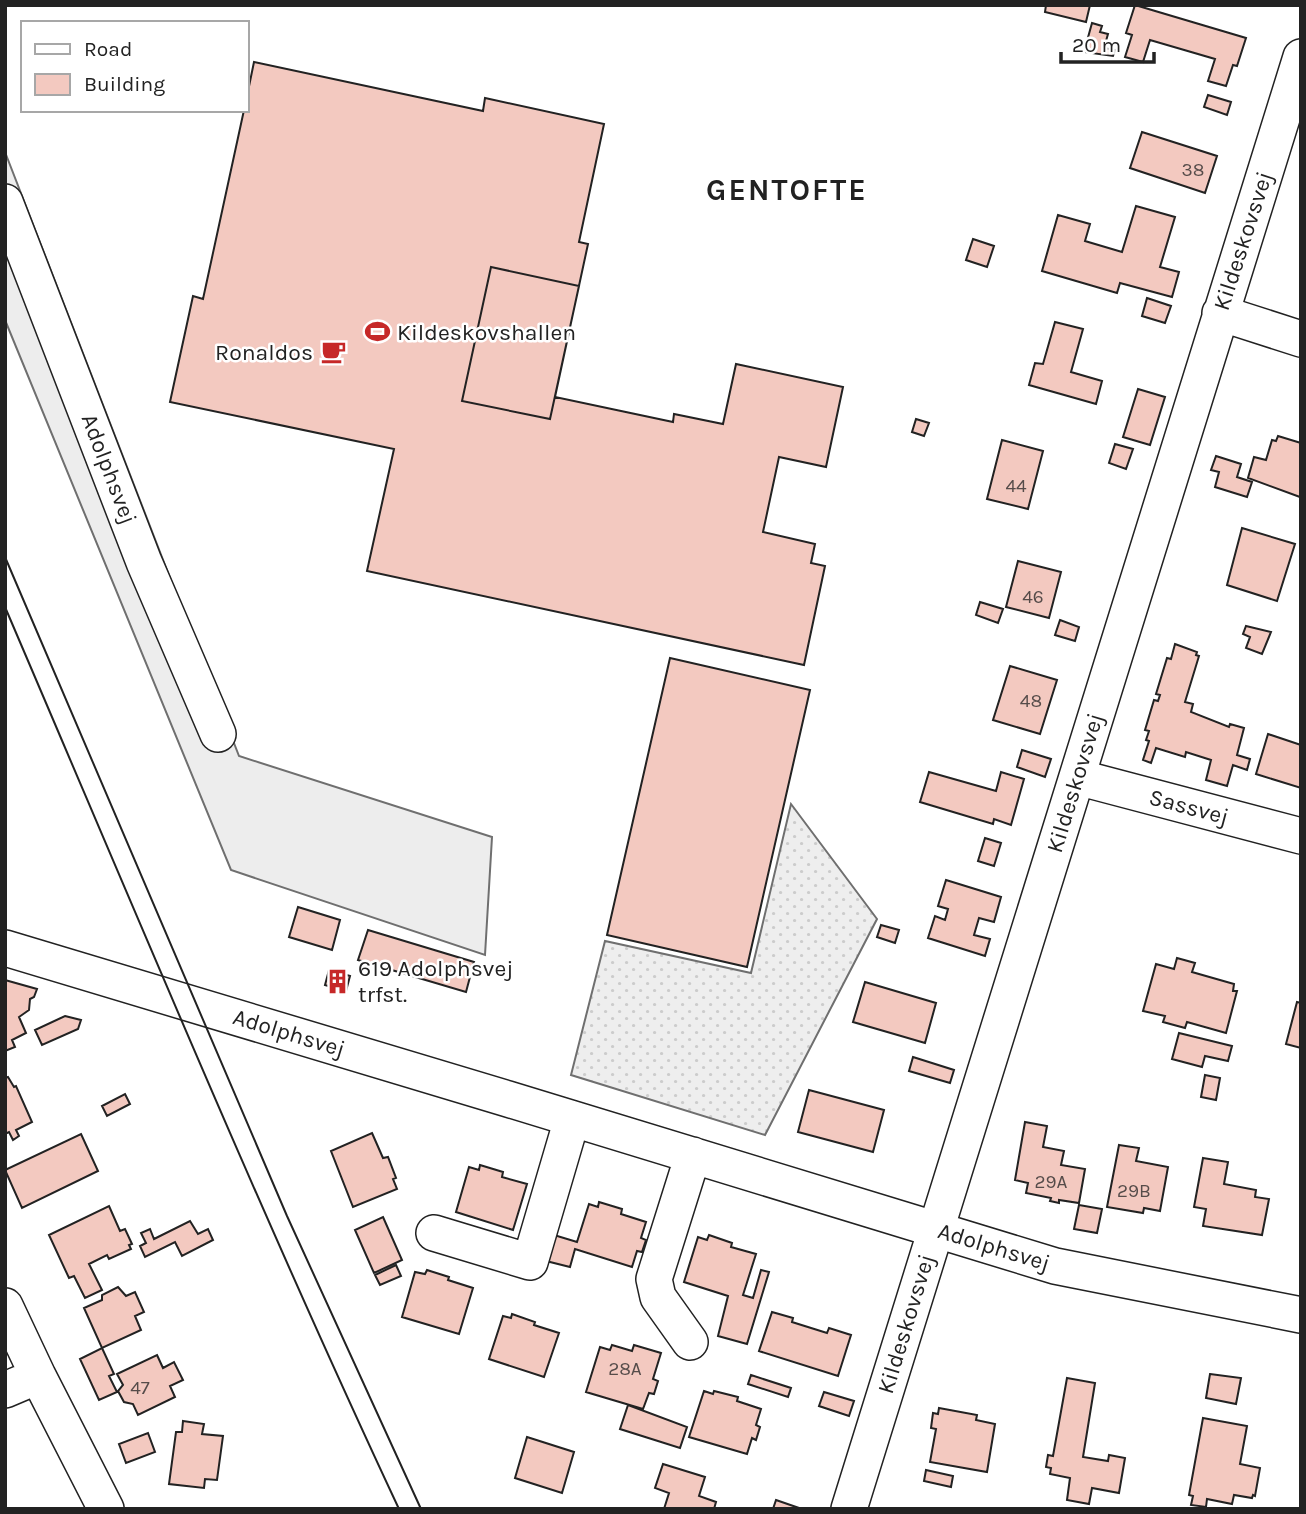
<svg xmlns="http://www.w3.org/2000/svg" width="1306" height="1514" font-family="Karla,sans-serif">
  <defs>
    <pattern id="grass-dots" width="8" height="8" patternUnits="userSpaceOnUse" patternTransform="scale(1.75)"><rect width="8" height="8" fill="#eee"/><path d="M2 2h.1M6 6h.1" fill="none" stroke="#ccc" stroke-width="1.8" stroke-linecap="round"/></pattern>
  </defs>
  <rect width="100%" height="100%" fill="#fff"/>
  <!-- grass -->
  <path fill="url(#grass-dots)" stroke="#6f6f6f" stroke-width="2" d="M791 804 877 919 765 1135 571 1075 605 941 751 973Z"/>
  <!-- parking -->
  <path fill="#ededed" stroke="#6f6f6f" stroke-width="2" d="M5 152 239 756 492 837 485 955 231 870 5 320Z"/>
  <!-- building -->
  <path fill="#f3c9c0" stroke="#222" stroke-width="2" d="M1046 5H1090L1086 22 1045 12Z
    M1135 5 1246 38 1237 66 1233 65 1226 86 1208 81 1215 59 1150 40 1143 62 1125 57 1132 35 1126 33Z
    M1092 23 1102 26 1100 32 1108 34 1104 48 1115 50 1113 56 1084 52Z
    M254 62 483 111 485 98 604 124 579 242 588 244 555 397 673 422 674 414 723 424 736 364 843 387 826 467 779 457 763 532 815 544 811 563 825 566 804 665 367 571 394 449 170 402 193 296 203 299 244 110H247V96Z
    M1208 95 1231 102 1227 115 1204 107Z
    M1142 132 1217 156 1205 193 1130 168Z
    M1136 206 1175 217 1160 267 1179 272 1172 297 1120 283 1117 293 1042 271 1058 215 1090 224 1085 241 1122 252Z
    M973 239 994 246 987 267 966 260Z
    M491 267 579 286 550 419 462 401Z
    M1147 298 1171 306 1165 323 1142 316Z
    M1055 322 1083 329 1071 372 1102 381 1096 404 1029 385 1035 363 1043 364Z
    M1138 389 1165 397 1150 445 1123 437Z
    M916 419 929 423 924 436 912 432Z
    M1278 436 1301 443 1300 497 1248 478 1254 457 1266 460 1272 440 1276 441Z
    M1002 440 1043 451 1028 509 987 499Z
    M1115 444 1133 449 1126 469 1109 463Z
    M1216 456 1241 464 1237 477 1252 482 1247 497 1215 487 1219 472 1211 470Z
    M1242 528 1295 544 1277 601 1227 585Z
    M1018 561 1061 572 1049 618 1006 607Z
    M980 602 1003 609 998 623 976 615Z
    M1060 620 1079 627 1075 641 1055 635Z
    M1246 626 1271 632 1262 654 1246 648 1250 637 1243 634Z
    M1175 644 1197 652 1196 655 1199 656 1185 702 1193 704 1191 712 1229 727 1230 724 1244 728 1237 755 1250 759 1247 770 1233 765 1227 786 1206 780 1211 760 1186 752 1185 757 1156 748 1151 763 1143 760 1149 741 1146 740 1149 731 1145 730 1154 700 1158 701 1160 695 1156 694 1167 658 1171 659Z
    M670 658 810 690 747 967 607 935Z
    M1010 666 1057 680 1040 734 993 720Z
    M1268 734 1301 745V788L1256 774Z
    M1022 750 1051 759 1045 777 1017 767Z
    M929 772 996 791 1001 772 1024 779 1011 825 994 819 993 824 920 802Z
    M985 838 1001 843 994 866 978 861Z
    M946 880 1001 897 994 922 979 918 974 935 990 939 985 956 928 938 935 916 945 920 948 909 938 906Z
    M298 907 340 920 332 950 289 937Z
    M881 925 899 930 895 943 877 937Z
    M368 930 474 962 466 992 358 960Z
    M1177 958 1195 963 1192 972 1234 984 1233 991H1237L1226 1033 1187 1022 1185 1028 1163 1022 1165 1016 1143 1011 1156 964 1174 969Z
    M329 970 350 976 346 991 325 985Z
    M5 980 37 989 34 997 30 999 29 1010 19 1017 26 1033 12 1040 15 1047 5 1051Z
    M865 982 936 1003 925 1043 853 1022Z
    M1297 1002 1301 1003V1048L1286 1044Z
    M65 1016 81 1020 78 1029 42 1045 35 1030Z
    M1179 1033 1232 1046 1228 1061 1205 1056 1202 1067 1172 1059Z
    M913 1057 954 1070 950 1083 909 1071Z
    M1205 1075 1220 1078 1216 1100 1201 1097Z
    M8 1077 14 1087 16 1086 32 1122 16 1130 19 1136 13 1140 9 1132 5 1134V1078Z
    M809 1090 884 1110 873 1152 798 1132Z
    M125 1094 130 1104 107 1116 102 1106Z
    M1025 1122 1047 1126 1043 1147 1064 1151 1061 1165 1085 1169 1079 1203 1059 1200V1203L1050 1201 1051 1198 1026 1193 1028 1183 1015 1180Z
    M372 1133 383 1158 388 1157 396 1178 393 1179 397 1189 353 1207 331 1151Z
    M81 1134 98 1171 22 1208 5 1170Z
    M1119 1145 1139 1148 1136 1161 1168 1167 1160 1211 1144 1208 1143 1213 1107 1207Z
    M1203 1158 1228 1162 1224 1184 1256 1190 1255 1197 1269 1199 1262 1235 1203 1226 1206 1209 1194 1207Z
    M480 1165 503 1172 502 1177 527 1184 513 1230 456 1212 469 1167 479 1170Z
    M599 1202 622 1209 621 1214 646 1222 641 1238 646 1240 642 1252 637 1251 632 1267 575 1249 570 1267 546 1261 554 1235 577 1242 589 1204 598 1207Z
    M1079 1205 1102 1209 1097 1233 1074 1229Z
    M109 1206 120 1231 125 1229 132 1244 129 1245 131 1249 109 1259 107 1255 89 1264 102 1290 85 1298 74 1276 69 1278 49 1235Z
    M383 1217 402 1260 374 1273 355 1230Z
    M190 1221 198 1234 208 1229 213 1240 182 1256 175 1242 145 1257 140 1246 146 1243 141 1233 150 1229 154 1239Z
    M709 1235 732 1243 731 1247 756 1254 743 1295 753 1298 761 1270 769 1272 747 1344 718 1336 728 1296 684 1282 698 1237 707 1240Z
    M396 1265 401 1276 380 1285 375 1275Z
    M427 1270 449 1277 448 1280 473 1288 459 1334 402 1317 415 1272 425 1274Z
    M118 1287 126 1296 135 1292 144 1312 135 1316 141 1330 102 1348 84 1308 102 1300V1295Z
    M772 1312 793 1318 792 1322 827 1333 829 1328 851 1335 838 1376 759 1351Z
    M512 1314 535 1322 534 1325 559 1333 544 1377 489 1359 503 1316 511 1318Z
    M612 1345 632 1351 634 1345 661 1353 653 1379 658 1381 654 1394 649 1393 643 1409 586 1392 600 1347 610 1350Z
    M102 1348 114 1374 109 1376 117 1392 99 1400 80 1359Z
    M157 1355 163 1368 174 1362 183 1380 170 1386 175 1397 138 1415 133 1404 124 1402 118 1391 123 1385 117 1374Z
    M1210 1374 1241 1378 1236 1404 1206 1398Z
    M751 1375 791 1388 788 1397 748 1384Z
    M1067 1378 1095 1383 1083 1457 1108 1461 1109 1455 1125 1458 1119 1493 1092 1488 1089 1504 1067 1500 1070 1478 1050 1474 1051 1468 1046 1467 1048 1455 1053 1456Z
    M704 1391 713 1394 714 1391 738 1397 737 1401 761 1409 756 1425 760 1427 756 1440 752 1438 747 1454 689 1437Z
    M824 1392 854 1401 849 1416 819 1406Z
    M628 1405 687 1427 680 1448 620 1429Z
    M939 1408 977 1415 976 1420 995 1424 987 1472 930 1462 936 1429 931 1428 933 1413 938 1414Z
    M1203 1418 1247 1426 1240 1464 1260 1468 1255 1496 1253 1495 1252 1498 1234 1495 1232 1504 1207 1499 1206 1507 1191 1505 1193 1496 1189 1495Z
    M183 1421 204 1424 202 1434 223 1436 217 1480 205 1479 204 1488 169 1484 176 1432H182Z
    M148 1433 155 1452 126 1463 119 1444Z
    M527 1437 574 1452 562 1493 515 1478Z
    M663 1464 705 1477 699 1496 716 1502 714 1509H664L669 1493 655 1488Z
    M926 1470 953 1476 951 1487 924 1481Z
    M776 1500 802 1509H773Z"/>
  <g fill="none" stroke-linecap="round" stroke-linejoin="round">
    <defs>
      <path id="minor" d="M5 202 144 562 218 734
        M1220 313 1301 339
        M1077 777 1301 836
        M5 948 508 1099 1055 1266 1301 1315
        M434 1233 530 1262 572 1119
        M5 1306 38 1376 106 1509
        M690 1342 658 1297 654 1279 693 1155
        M5 1390 38 1376
        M849 1509 1301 57"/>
    </defs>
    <!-- minor casing -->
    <use href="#minor" stroke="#222" stroke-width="38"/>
    <!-- minor -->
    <use href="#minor" stroke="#fff" stroke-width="35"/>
    <!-- tram -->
    <path stroke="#222" stroke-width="2" d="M5 557 287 1216 421 1509
      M5 607C134 908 260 1212 399 1509"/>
  </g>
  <!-- icons -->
  <defs>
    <symbol id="stadium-bare" viewBox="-9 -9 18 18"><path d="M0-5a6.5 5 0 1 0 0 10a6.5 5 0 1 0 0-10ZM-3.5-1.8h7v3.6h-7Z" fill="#c62828" stroke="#fff" stroke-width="2.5" paint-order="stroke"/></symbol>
    <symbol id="cafe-bare" viewBox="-9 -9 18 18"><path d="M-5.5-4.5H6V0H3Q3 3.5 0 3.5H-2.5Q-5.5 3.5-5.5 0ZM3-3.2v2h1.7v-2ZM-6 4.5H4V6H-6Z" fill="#c62828" stroke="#fff" stroke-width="2.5" paint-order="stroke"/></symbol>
    <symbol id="building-bare" viewBox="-9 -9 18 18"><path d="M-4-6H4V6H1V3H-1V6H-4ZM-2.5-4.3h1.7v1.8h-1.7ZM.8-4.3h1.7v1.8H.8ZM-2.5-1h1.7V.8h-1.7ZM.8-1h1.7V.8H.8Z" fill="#c62828" stroke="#fff" stroke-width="2.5" paint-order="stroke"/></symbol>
  </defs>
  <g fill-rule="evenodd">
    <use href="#stadium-bare" x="360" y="314" width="35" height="35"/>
    <use href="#cafe-bare" x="316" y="334" width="35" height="35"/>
    <use href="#building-bare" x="320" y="964" width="35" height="35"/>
  </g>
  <g text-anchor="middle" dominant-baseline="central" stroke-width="5" stroke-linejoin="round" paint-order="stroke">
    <!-- number labels -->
    <g font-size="19" fill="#564c4a">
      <text x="1193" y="170">38</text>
      <text x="1016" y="486">44</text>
      <text x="1033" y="597">46</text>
      <text x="1031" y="701">48</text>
      <text x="1051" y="1182">29A</text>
      <text x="1134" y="1191">29B</text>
      <text x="625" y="1369">28A</text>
      <text x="140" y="1388">47</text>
    </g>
    <!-- street labels -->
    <g font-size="23" fill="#222" stroke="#fff">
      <text transform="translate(1243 241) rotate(-72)">Kildeskovsvej</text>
      <text transform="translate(109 469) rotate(69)">Adolphsvej</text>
      <text transform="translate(1075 783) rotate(-73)">Kildeskovsvej</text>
      <text transform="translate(1189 807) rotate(15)">Sassvej</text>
      <text transform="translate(289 1033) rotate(17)">Adolphsvej</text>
      <text transform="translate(994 1247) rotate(17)">Adolphsvej</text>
      <text transform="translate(906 1324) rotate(-73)">Kildeskovsvej</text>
    </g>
    <!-- poi labels -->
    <g font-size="23" fill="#222" stroke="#fff" text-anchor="start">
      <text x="397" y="332">Kildeskovshallen</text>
      <text x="313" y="352" text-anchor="end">Ronaldos</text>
      <text x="358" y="968">619 Adolphsvej<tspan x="358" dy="26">trfst.</tspan></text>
    </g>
    <!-- district labels -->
    <g font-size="30" font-weight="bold" letter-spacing="2" fill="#222" stroke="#fff">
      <text x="787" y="190">GENTOFTE</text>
    </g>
  </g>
  <!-- border -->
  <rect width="1306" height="1514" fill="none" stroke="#222222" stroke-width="14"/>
  <!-- legend -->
  <rect x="21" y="21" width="228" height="91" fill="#ffffff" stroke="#a7a7a7" stroke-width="2"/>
  <rect x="35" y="44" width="35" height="10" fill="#ffffff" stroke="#a7a7a7" stroke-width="2"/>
  <text x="84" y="56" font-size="21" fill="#222222">Road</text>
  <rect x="35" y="74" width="35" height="21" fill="#f3c9c0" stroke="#a7a7a7" stroke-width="2"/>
  <text x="84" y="91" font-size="21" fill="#222222">Building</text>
  <!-- scale -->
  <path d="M1061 52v10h93v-10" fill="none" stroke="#222222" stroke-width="3.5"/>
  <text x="1072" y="52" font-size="21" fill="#222222" stroke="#ffffff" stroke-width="5" paint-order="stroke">20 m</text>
</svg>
